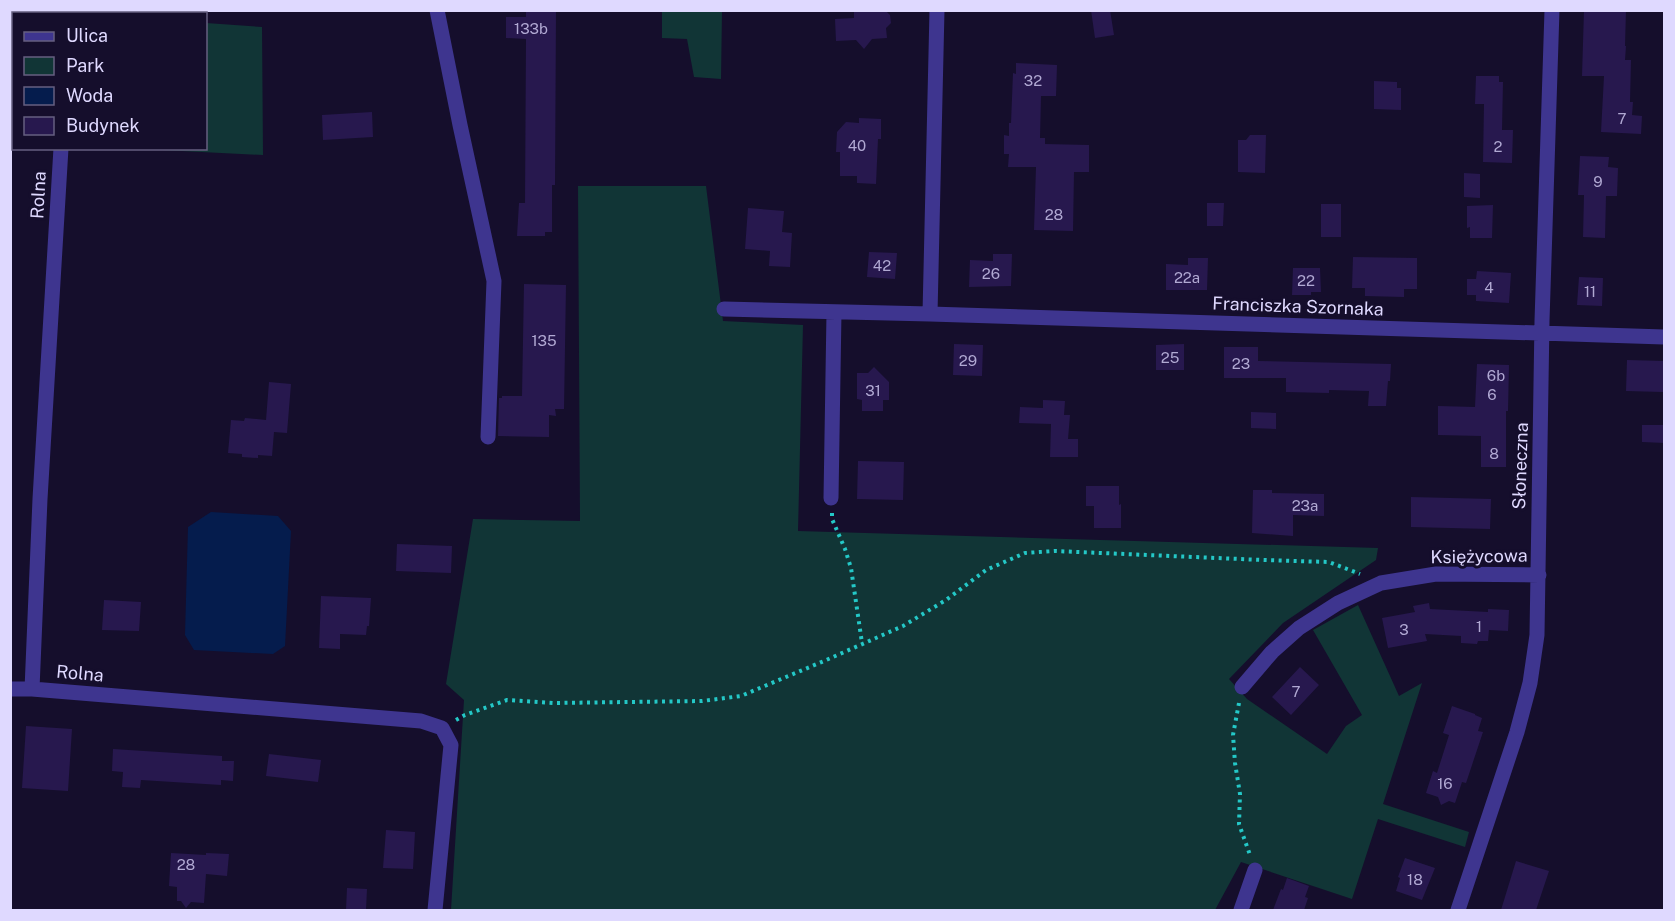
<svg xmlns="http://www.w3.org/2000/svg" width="1675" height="921" font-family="'Public Sans',sans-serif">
  <rect width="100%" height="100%" fill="#150e2c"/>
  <!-- green -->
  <path fill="#113536" d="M662 11H722L721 79 694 77 687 39 662 38Z
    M206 23 262 27 263 155 142 149 206 148Z
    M578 186H706L723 321 803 325 798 531 1378 548 1376 560 1283 623 1229 679 1247 699 1327 754 1346 726 1362 715 1313 630 1358 605 1399 696 1422 683 1383 804 1469 832 1465 847 1378 819 1352 899 1241 862 1215 910H451L464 700 446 684 473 519 580 521Z"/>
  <!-- water -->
  <path fill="#051c4d" d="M211 512 278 516 291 531 285 646 273 654 194 650 185 635 188 527Z"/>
  <!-- building -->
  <path fill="#27184e" d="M526 10H556L555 185H552V232H545V236H517L519 203H525L526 39 506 38V17H526Z
    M854 10H885L890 15 891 23 886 28 887 38 872 39 864 49 856 40 836 41 835 19 854 18Z
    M1091 10H1110L1114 35 1095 38Z
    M1584 10H1626L1625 46H1626L1625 60H1631L1630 102H1633L1632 115 1642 116 1641 134 1601 132 1604 76H1582Z
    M1016 63 1057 65 1056 96H1041L1040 138H1045V144L1089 145V172H1074L1073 231 1034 230 1036 167H1008L1009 154H1004V135L1009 136V123H1011L1013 73 1016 74Z
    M1476 76H1499V82H1503L1502 130H1513L1512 163 1483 162 1484 104H1475Z
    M1374 81 1397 82V88H1401V110L1374 109Z
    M372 112 373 137 323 140 322 115Z
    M859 118 881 119V139H878L876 184 857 183V176H840V152H836L837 132 846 122 859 123Z
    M1250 135H1266L1265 173 1238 172V140H1246Z
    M1580 156 1609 157 1608 167 1618 168 1617 196H1606L1605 238 1583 237 1584 195H1578Z
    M1464 173 1480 174V198L1464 197Z
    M1207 203H1224L1223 226H1207Z
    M1321 204H1341V237H1321Z
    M1493 205 1492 238H1470V227L1467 228V206Z
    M748 208 784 211 782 232 792 233 790 267 769 266 770 251 745 249Z
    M869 252 897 253 895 279 867 277Z
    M993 254H1012L1011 286 969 287 970 260 993 261Z
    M1353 257 1417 258V289H1404V297L1365 296V288H1352Z
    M1188 258H1208L1207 290H1166V264L1188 265Z
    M1293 268H1320L1321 292H1311V295H1292Z
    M1477 271 1511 273 1509 303 1476 301V295H1467V279H1476Z
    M1579 277 1603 278 1602 306 1577 305Z
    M524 284 566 285 564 409H555L556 416 549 415V437L498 436 499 398H502V396H522Z
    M954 344 983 345 982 376 953 375Z
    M1184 344V370H1156V345Z
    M1224 347H1258V361L1391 364 1390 381H1388L1386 406H1368L1369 391 1329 390V393L1286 392V378H1224Z
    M1627 360 1664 361 1663 392 1626 391Z
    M1477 364 1509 365 1508 411H1506V467H1481V436L1438 435V406L1475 407Z
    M874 367 889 382V400H883V411H862V400L857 399V373H868Z
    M269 382 291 384 287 433 274 432 272 456 258 455V458L242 457V454L228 453 231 420 244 421 245 418 266 420Z
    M1043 400 1065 401 1064 415H1070L1068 439H1078V457H1050L1051 424 1019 423 1020 407 1043 408Z
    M1251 412 1276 413V429L1251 428Z
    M1642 425H1665V443L1642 442Z
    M858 461 904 462 903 500 857 499Z
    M1086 486H1119V505L1121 504V528H1094V506H1086Z
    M1253 490H1272V493L1324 494V516L1293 515V536L1252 533Z
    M1411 497 1491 499 1490 529 1411 527Z
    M397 544 452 546 451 573 396 571Z
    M321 596 371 598 369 626H367L366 635 340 634V649L319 648Z
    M104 600 141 602 139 631 102 630Z
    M1429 603 1430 609 1488 612V609L1509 610 1508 631 1489 630 1488 641H1478L1477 644 1461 643V636L1425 634 1427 641 1388 648 1382 618 1415 612 1413 606Z
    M1300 667 1319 685 1291 715 1272 697Z
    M1452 706 1475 714V715L1482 718 1478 731 1483 732 1466 783 1462 782 1455 803 1449 801 1441 805 1438 797 1426 793 1433 771 1437 773 1449 735 1443 733Z
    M26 726 72 729 68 791 22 788Z
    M113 749 222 756V761H234L233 781 221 780V785L141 780 140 788 122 787 123 772 112 771Z
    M269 754 321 760 318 782 266 776Z
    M386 830 415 832 413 869 383 868Z
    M171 853 206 855V853L229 854 227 876 206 874 204 903 191 902 186 908 181 901H177V887L169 886Z
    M1405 858 1435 868 1422 900 1396 891 1400 878 1398 877Z
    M1516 861 1549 871 1536 910H1501Z
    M1287 878 1309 886 1305 897 1308 898 1304 910H1273L1281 889 1283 890Z
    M347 888 367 889 366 910H346Z"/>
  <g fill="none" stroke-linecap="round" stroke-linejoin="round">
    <!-- path -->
    <path stroke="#24c8c7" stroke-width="4" stroke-dasharray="3 4.5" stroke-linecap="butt" d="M832 513V519L845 549 851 568 862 643
      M1239 703 1233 735 1235 763 1240 794 1239 824 1250 855
      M456 720 465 715 507 700 553 703 702 701 741 696 824 661 903 626 946 600 986 570 1025 553 1055 551 1263 560 1329 562 1360 574"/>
    <!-- minor -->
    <path stroke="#3e358f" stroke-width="15" d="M437 10 460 125 494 281 488 437
      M69 14V10
      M61 148 40 499 32 689 421 721 442 728 451 745 435 910
      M724 309 930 314 1664 337
      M930 314 937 10
      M831 498 834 312
      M1242 687 1272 652 1299 628 1338 603 1381 583 1436 574 1539 575
      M10 689H32
      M1241 910 1255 870
      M1458 910 1517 732 1530 683 1537 635 1542 321 1552 10"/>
  </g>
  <g text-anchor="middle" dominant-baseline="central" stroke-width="6" stroke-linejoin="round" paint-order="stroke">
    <!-- number labels -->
    <g font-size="15" fill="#b1a9d3">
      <text x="531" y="28">133b</text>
      <text x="1033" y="80">32</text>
      <text x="1622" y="118">7</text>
      <text x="857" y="145">40</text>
      <text x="1498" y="146">2</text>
      <text x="1598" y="181">9</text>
      <text x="1054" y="214">28</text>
      <text x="882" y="265">42</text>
      <text x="991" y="273">26</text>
      <text x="1187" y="277">22a</text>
      <text x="1306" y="280">22</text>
      <text x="1489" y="287">4</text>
      <text x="1590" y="291">11</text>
      <text x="544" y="340">135</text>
      <text x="1170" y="357">25</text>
      <text x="968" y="360">29</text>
      <text x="1241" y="363">23</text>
      <text x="1496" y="375">6b</text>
      <text x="873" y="390">31</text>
      <text x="1492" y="394">6</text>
      <text x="1494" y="453">8</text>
      <text x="1305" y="505">23a</text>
      <text x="1479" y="626">1</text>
      <text x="1404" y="629">3</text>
      <text x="1296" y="691">7</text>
      <text x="1445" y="783">16</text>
      <text x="186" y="864">28</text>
      <text x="1415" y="879">18</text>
    </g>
    <!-- street labels -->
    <g font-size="18" fill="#dfd9ff" stroke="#150e2c">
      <text transform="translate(38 195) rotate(-87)">Rolna</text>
      <text transform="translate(1298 306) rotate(2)">Franciszka Szornaka</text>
      <text transform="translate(1520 466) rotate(-88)">Słoneczna</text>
      <text transform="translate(1479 556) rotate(-1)">Księżycowa</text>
      <text transform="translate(80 673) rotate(5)">Rolna</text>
    </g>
  </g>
  <!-- border -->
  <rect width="1675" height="921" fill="none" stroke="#dfd9ff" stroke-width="24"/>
  <!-- legend -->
  <rect x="12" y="12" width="195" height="138" fill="#150e2c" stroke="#665f80" stroke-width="1.5"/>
  <rect x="24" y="32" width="30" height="9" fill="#3e358f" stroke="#665f80" stroke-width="1.5"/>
  <text x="66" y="42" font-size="18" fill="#dfd9ff">Ulica</text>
  <rect x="24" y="57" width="30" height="18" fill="#113536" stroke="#665f80" stroke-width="1.5"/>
  <text x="66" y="72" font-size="18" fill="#dfd9ff">Park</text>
  <rect x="24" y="87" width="30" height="18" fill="#051c4d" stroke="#665f80" stroke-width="1.5"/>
  <text x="66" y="102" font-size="18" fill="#dfd9ff">Woda</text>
  <rect x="24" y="117" width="30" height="18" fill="#27184e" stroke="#665f80" stroke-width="1.5"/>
  <text x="66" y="132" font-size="18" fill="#dfd9ff">Budynek</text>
</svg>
